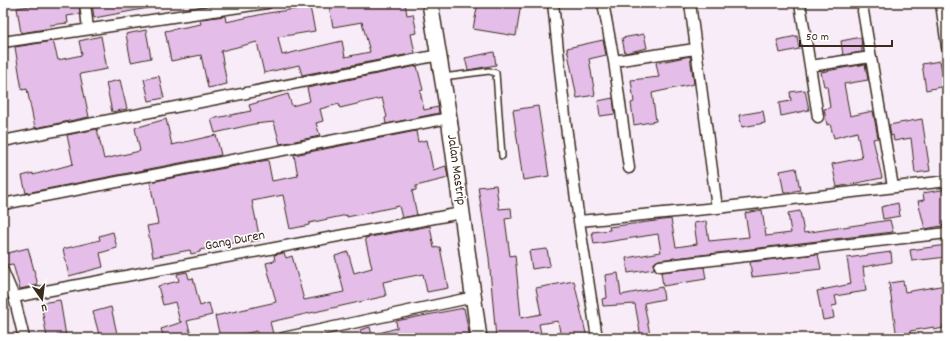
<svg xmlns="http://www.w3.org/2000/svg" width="950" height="341" font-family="Dekko,sans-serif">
  <rect width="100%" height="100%" fill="#f7ecf8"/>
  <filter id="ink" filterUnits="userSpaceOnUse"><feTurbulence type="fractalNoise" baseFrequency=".025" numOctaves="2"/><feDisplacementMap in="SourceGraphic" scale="8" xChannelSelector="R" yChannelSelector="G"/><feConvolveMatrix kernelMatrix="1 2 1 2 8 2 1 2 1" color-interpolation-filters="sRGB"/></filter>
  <g filter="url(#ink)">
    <!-- building -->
    <path fill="#e4bee8" stroke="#3b2a1e" d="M48 3H79L80 14 67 16 68 23 50 25 51 28 21 33 17 8Z
      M92 3H148V8L94 18Z
      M335 3H405L407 15 413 14 417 33 411 34 415 53 302 75 299 65 264 73 257 42 221 51 227 84 208 88 201 55 171 61 165 31 201 24 200 20 202 19 225 16 226 22 268 13 310 7 315 31 278 37 282 55 342 41 345 57 370 52 362 22 333 27 329 6 335 5Z
      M478 3H521L516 36 473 29Z
      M146 30 151 58 131 62 126 34Z
      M644 34 647 48 625 53 622 38Z
      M101 36 107 69 80 74 89 117 35 128 27 89 22 90 15 47 53 41 58 60 82 55 79 41Z
      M797 36 799 49 780 53 777 40Z
      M861 37 862 52 843 55 841 41Z
      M603 40 606 55 589 59 595 95 577 98 567 48Z
      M494 52 496 65 468 70 465 58Z
      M690 56 694 84 652 93 656 121 634 125 631 103 634 102 631 80 659 77 656 63Z
      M940 61 945 86 926 90 922 64Z
      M865 64 868 80 844 84 850 116 873 111 878 138 873 139 882 178 837 187 832 164 862 158 857 132 834 138 830 124 827 125 824 109 830 108 827 86H824L821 72Z
      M417 66 423 90 420 91 424 110 438 107 439 113 386 124 385 118 387 117 382 98 340 108 339 104 320 109 323 121 316 123 320 136 280 144 274 122 254 124 215 133 211 119 251 111 249 105 288 94 292 106 310 101 307 88Z
      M159 76 164 98 149 101 144 79Z
      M120 80 127 109 112 112 106 83Z
      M805 90 809 110 781 116 779 103 791 101 790 92Z
      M613 98 615 114 600 116 598 101Z
      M538 106 549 176 523 180 513 110Z
      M763 111 765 123 742 127 739 115Z
      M166 119 172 145 216 135 221 155 26 193 22 176 33 173V175L73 164 67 135 97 129 104 159 140 151 135 128Z
      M922 119 930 171 915 173 911 138 894 141 893 135 891 136 889 125Z
      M416 131 418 142 427 140 433 170 446 166 448 178 416 186V190L412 191 417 215 402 218 399 206 347 217V215L309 223V225L290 229 283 195 252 201 260 240 243 243 242 241 223 245 200 250V252L191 254 190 250 153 257 147 226 158 224 150 182 268 160 272 181 298 176 294 155Z
      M796 168 800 190 784 193 780 171Z
      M496 185 499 209 511 208 512 218 505 219 510 256 515 255 521 318 541 314 536 288 574 281 587 338H561L558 321 539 324 542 338H496L489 258 478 187Z
      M947 189V225L925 229 918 201 924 200 923 193Z
      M898 203 900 216 883 219 881 207Z
      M762 210 766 236 791 233 788 213 800 211 804 233 890 220 893 232 659 260 654 263V269L628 273 626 258 661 252 658 234 594 244 592 232 610 230 609 227 671 219 676 247 697 244 694 223 706 221 709 241 749 237 745 213Z
      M430 226 434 248 440 247 448 288 427 292 423 274 383 282 386 296 270 322 273 334 259 338 257 331 235 336 234 334 220 337 215 316 276 302 266 263 275 261 274 255 284 253 286 258 292 256 304 300 344 292 335 256 348 252 354 273 372 268 365 238Z
      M113 232 117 248 100 253 103 267 69 276 63 249 100 240 99 236Z
      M947 245V257L912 261 910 250Z
      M28 248 38 285 20 289 13 264 6 265 4 254Z
      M547 249 550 266 532 269 529 251Z
      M891 252 892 262 863 267 866 291 835 296 837 305 832 306 834 318 823 320 817 291 851 284 847 258Z
      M818 254 821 269 752 277 750 262Z
      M704 267 706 279 663 286 661 272Z
      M187 272 189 279 193 278 200 306 209 303 212 315 187 321 192 338H164L161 329 182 322H180L175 302 163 305 158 286 179 281 177 274Z
      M618 273 621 295 662 287 664 299 644 303 650 335 641 337 635 304 603 306 602 299 607 298 605 275Z
      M903 281 905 292 946 285 947 325H943V328L934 330V327L910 331 911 338H897L889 283Z
      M60 300 66 336 47 338 41 303Z
      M111 307 118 338H100L93 312Z
      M464 308 470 338H362L360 330 370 327 372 335 397 328 396 321Z"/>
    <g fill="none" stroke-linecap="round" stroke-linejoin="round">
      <defs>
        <path id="service" d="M443 77 489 71 496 73 502 156"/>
        <path id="minor" d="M85 3 88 29
          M553 3 566 126 579 221
          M603 3 614 61 695 49
          M690 3 717 208
          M800 3 810 66
          M941 3 947 47
          M863 11 893 187
          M3 42 267 3
          M614 61 629 168
          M818 117 810 66 871 57
          M3 141 439 55
          M3 204 449 118
          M660 266 947 233
          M3 271 14 297 24 338
          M14 297 461 213
          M283 338 474 297
          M597 338 579 221 717 208 947 181"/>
        <path id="secondary" d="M430 3 449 118 479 338"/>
      </defs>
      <!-- service casing -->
      <use href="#service" stroke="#3b2a1e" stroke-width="8"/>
      <!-- minor casing -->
      <use href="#minor" stroke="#3b2a1e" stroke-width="13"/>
      <!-- secondary casing -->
      <use href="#secondary" stroke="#3b2a1e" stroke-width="18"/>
      <!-- service -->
      <use href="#service" stroke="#fff" stroke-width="5"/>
      <!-- minor -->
      <use href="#minor" stroke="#fff" stroke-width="10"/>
      <!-- secondary -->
      <use href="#secondary" stroke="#fff" stroke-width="15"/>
    </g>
  </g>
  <g text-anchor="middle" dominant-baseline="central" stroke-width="3" stroke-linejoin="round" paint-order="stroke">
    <!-- street labels -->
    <g font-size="14" fill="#3b2a1e" stroke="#fff">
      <text transform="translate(456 170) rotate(82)">Jalan Mastrip</text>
      <text transform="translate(235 241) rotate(-11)">Gang Duren</text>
    </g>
  </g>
  <!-- margin -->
  <rect width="950" height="341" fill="none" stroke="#fff" stroke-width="16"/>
  <rect x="8" y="8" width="934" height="325" fill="none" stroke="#3b2a1e" stroke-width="1.5" filter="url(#ink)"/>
  <!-- north arrow -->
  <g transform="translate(42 299) rotate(166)" stroke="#ffffff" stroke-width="3" paint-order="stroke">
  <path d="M0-3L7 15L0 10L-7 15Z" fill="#3b2a1e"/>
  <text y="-6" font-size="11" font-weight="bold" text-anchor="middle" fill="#3b2a1e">U</text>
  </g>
  <!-- scale -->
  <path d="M800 40v6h92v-6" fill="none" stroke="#3b2a1e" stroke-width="2"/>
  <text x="806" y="40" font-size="12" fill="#3b2a1e" stroke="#ffffff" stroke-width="3" paint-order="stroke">50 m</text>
</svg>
